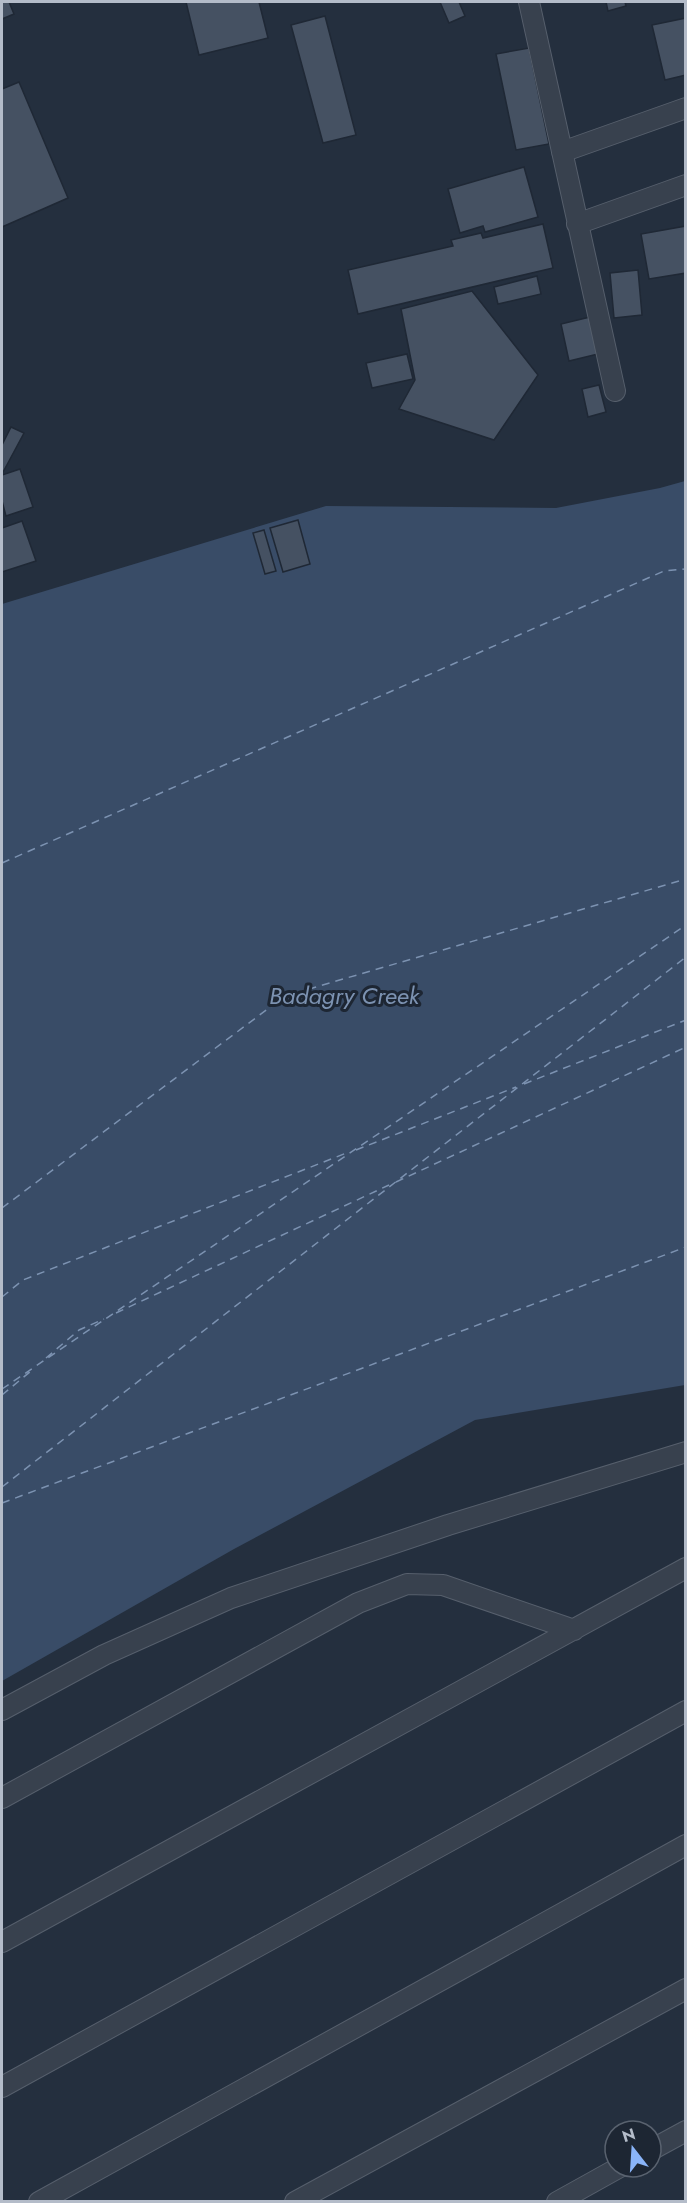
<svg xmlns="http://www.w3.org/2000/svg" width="687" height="2203" font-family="Jost,sans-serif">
  <rect width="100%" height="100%" fill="#242f3e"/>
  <!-- water -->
  <path fill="#394c67" d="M685 481V1385L475 1420 234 1549 2 1681V604L326 506 556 508 660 488Z"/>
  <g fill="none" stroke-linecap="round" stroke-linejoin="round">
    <!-- ferry -->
    <path stroke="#7c92b1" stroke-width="1.5" stroke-dasharray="8 6" stroke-linecap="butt" d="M2 863 664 571 686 569
      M524 1084 686 1020
      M356 1150 516 1087
      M396 1182 686 1047
      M2 1208 285 996 686 879
      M2 1297 23 1280 349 1152
      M116 1313 389 1185
      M46 1358 79 1330 104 1319
      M2 1389 686 925
      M2 1395 31 1371
      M2 1487 686 957
      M2 1503 686 1247"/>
  </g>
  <!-- building -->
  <path fill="#455162" stroke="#1f2835" stroke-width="1.5" d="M2 2H9L14 14 2 19Z
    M186 2H259L268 38 199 55Z
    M440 2H459L465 16 449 23Z
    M606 2H625L626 6 608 11Z
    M325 16 356 135 323 143 291 25Z
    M686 18V75L665 80 652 25Z
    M529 48 549 144 516 150 496 54Z
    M19 82 68 198 2 227V89Z
    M524 167 538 217 485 232 483 226 460 233 448 189Z
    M543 224 553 268 358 314 348 270 453 246 451 240 481 233 483 238Z
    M686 226V273L649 279 641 234Z
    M638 270 642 315 614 318 610 273Z
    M537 276 541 294 498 304 494 287Z
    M472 291 538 375 494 440 399 409 415 380 401 309Z
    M590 317 598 354 569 361 561 324Z
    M407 354 413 379 372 388 366 363Z
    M599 385 606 412 588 417 582 389Z
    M11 427 24 433 2 474V445Z
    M20 469 33 507 6 516 2 501V475Z
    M298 520 310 564 283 572 270 528Z
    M22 521 36 561 2 572V528Z
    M264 530 276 571 265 574 253 533Z"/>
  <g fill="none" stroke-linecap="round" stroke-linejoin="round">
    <defs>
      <path id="service" d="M529 2 615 391
        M562 152 686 108
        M577 224 686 185
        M2 1710 104 1655 231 1598 448 1525 686 1452
        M2 1798 358 1603 407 1584 443 1585 574 1630
        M2 1942 686 1568
        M2 2087 686 1711
        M651 2150 686 2131
        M39 2202 686 1845
        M295 2202 686 1989
        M557 2202 620 2167"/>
    </defs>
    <!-- service casing -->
    <use href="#service" stroke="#565f6c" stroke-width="22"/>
    <!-- service -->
    <use href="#service" stroke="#38414e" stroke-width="20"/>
  </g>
  <g text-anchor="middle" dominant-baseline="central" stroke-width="6" stroke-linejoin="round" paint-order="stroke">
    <!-- water labels -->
    <g font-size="24" font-style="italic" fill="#7c92b1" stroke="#1d2633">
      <text x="344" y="995">Badagry Creek</text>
    </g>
  </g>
  <!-- border -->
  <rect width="687" height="2203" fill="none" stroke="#b4bcc9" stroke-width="6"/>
  <!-- north arrow -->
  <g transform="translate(633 2149) rotate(343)"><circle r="28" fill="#1d2633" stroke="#59626f" stroke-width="1.5"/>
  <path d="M0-4.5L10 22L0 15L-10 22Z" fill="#8ab4f8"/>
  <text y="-9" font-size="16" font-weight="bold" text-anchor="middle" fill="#b4bcc9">N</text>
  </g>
</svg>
